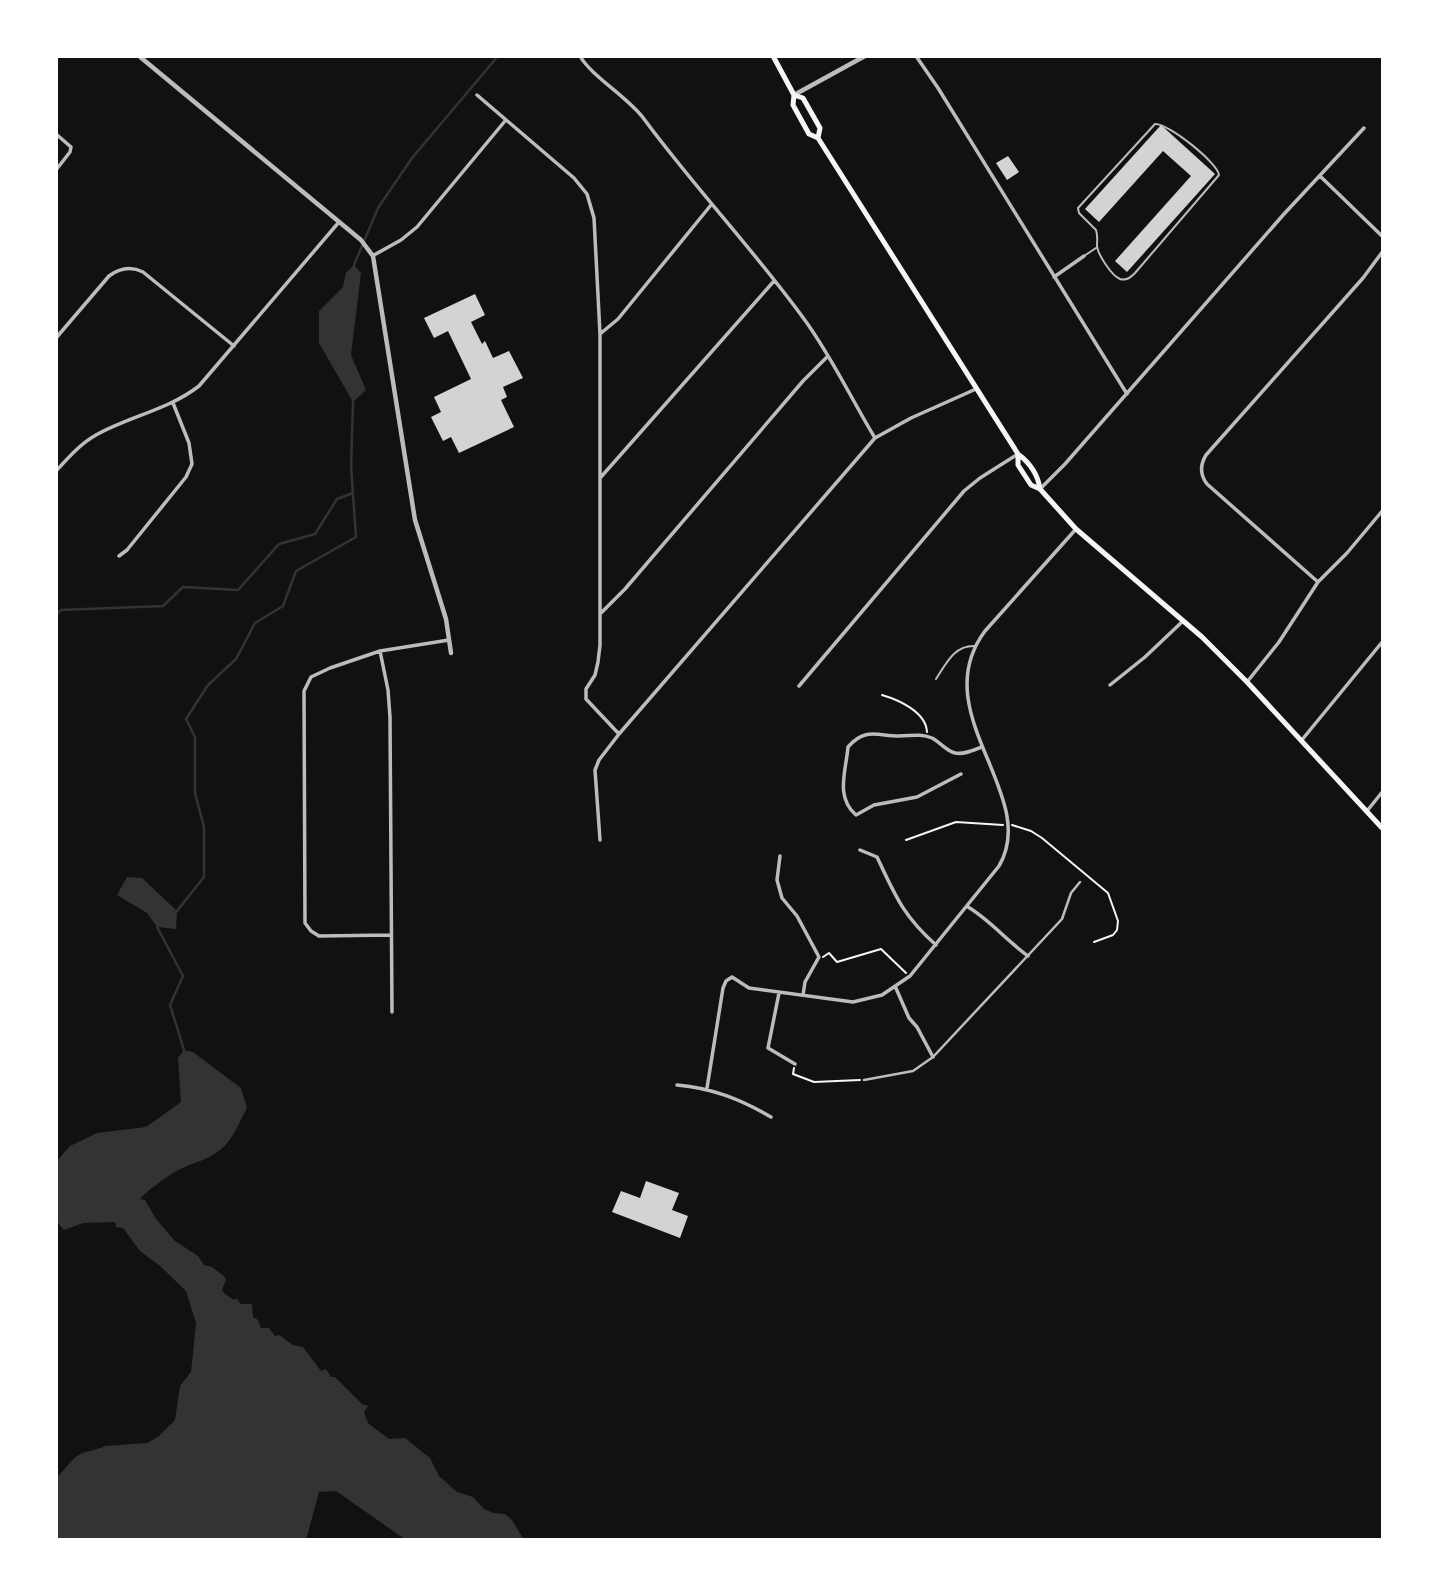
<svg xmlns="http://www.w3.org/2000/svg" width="1439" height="1596" font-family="Figtree,sans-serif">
  <rect width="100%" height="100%" fill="#111"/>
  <!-- water -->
  <path fill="#333" d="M354 265 361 273 351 355 366 390 353 402 319 343V311L343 287 346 273Z
    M127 877 142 878 177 911 176 929 157 927 147 913 117 895Z
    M184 1050 193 1052 241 1088 247 1108C241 1119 236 1132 228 1142 220 1153 204 1160 192 1164 176 1169 150 1188 140 1199L145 1200 156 1219 175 1241 198 1256 204 1265 212 1267 224 1276 226 1280 222 1290 225 1294 234 1300 236 1298 241 1304H252L253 1317 258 1320 261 1328H269L275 1336 279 1335 293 1345 303 1347 321 1371 326 1369 331 1377H335L362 1404 368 1406 364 1412 368 1423 389 1439 405 1438 430 1458 439 1476 457 1492 473 1497 484 1509 493 1513 505 1514 512 1520 524 1540H406L336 1491 319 1492 306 1540H56V1478C64 1471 69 1462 77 1456 86 1450 96 1451 105 1446L147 1443 158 1437 175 1420 180 1386 191 1372 196 1323 186 1291 160 1266 140 1251 123 1228 116 1227 115 1222 83 1223 64 1230 56 1221V1162L70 1146 97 1133 146 1127 181 1102 178 1058Z"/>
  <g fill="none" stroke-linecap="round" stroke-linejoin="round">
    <!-- stream -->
    <path stroke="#333" stroke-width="2.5" d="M354 265 378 208 412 158 498 56
      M56 615 61 610 163 606 183 587 238 590 279 544 315 534 337 499 353 493
      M177 911 204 877V827L195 793V737L186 719 208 685 236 659 255 623 283 606 296 571 356 537 351 466 353 402
      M157 927 183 976 170 1005 184 1050"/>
  </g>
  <!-- building -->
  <path fill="#d3d3d3" d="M1161 125 1215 174 1127 272 1115 261 1191 176 1163 151 1099 222 1085 209Z
    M1008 156 1019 172 1007 180 996 163Z
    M475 294 485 315 471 322 482 344 485 341 493 358 509 351 523 378 503 387 507 397 501 400 514 427 459 453 451 437 443 441 431 417 441 412 434 397 471 379 448 331 434 338 424 318Z
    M646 1181 679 1193 672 1210 688 1216 680 1238 612 1212 621 1191 640 1198Z"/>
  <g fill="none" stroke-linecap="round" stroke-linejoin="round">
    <!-- path -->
    <path stroke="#f5f5f5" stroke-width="2" d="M882 695C899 700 926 712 927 732
      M1012 825 1031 831 1042 838 1108 893 1118 921 1117 930 1113 935 1094 942
      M906 840 956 822 1003 825
      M823 957 829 953 837 962 881 949 906 973
      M794 1068 793 1074 814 1082 860 1080"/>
    <!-- service -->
    <path stroke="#bcbcbc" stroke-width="2" d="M1155 124C1168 123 1218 163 1219 175L1135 273C1131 277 1127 281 1120 279 1112 276 1098 255 1097 246 1097 240 1098 236 1096 230L1079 213 1078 208Z
      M1084 256 1096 248
      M936 679C946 664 954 645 975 646"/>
    <!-- pedestrian -->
    <path stroke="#bcbcbc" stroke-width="2.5" d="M864 1080 913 1071 933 1057 1062 919 1071 893 1080 882"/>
    <!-- minor -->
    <path stroke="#bcbcbc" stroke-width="3.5" d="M580 56C592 77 628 97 644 119 695 188 754 250 804 319 830 354 852 400 875 438
      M916 56 938 88 1127 394
      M477 95 574 178 587 194 594 218 600 334V645L598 662 595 675 586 689V699L619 734
      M56 134 71 147 70 152 56 170
      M1320 176 1383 237
      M374 255 401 240 417 227 505 121
      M1054 277 1084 256
      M600 334 618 319 711 205
      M56 338 109 276C120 268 131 266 143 272L234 346
      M56 471C68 458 80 444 96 435 130 416 168 410 199 386L339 222
      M601 477 774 281
      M1040 489 1065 464 1284 214 1364 128
      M119 556 127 550 186 477 192 464 189 443 173 403
      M1318 582 1207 484C1200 475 1200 465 1206 455L1363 278 1383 251
      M600 614 625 589 803 381 827 357
      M380 651 388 690 390 717 392 1012
      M1247 682 1279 642 1318 582 1347 553 1383 510
      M1110 685 1145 657 1183 621
      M799 686 964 491 980 478 1018 454
      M1301 741 1383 641
      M961 774 917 797 874 805 856 815C835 797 846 771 848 747 865 727 878 736 899 736 911 736 920 733 932 738 940 742 946 751 955 753 964 755 974 750 982 747
      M1367 811 1383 791
      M600 840 595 770 599 760 619 734 875 438 911 418 976 389
      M860 850 877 857C895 895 903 916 936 945
      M780 856 777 880 782 898 797 916 819 957 805 982 803 995
      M968 907C990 920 1007 941 1028 956
      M391 935 319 936 311 931 305 923 304 691 311 677 330 668 380 651 449 640
      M895 986 909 1018 917 1027 933 1057
      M779 993 768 1048 795 1064
      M677 1085C712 1088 740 1099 771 1117
      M707 1088 723 988 726 981 732 977 749 988 853 1002 882 995 910 976 999 866C1041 795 924 713 985 631L1076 529"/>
    <!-- tertiary -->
    <path stroke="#bcbcbc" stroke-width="4.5" d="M139 56 361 240 373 256 415 520 446 619 451 653
      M794 95 865 56"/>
    <!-- secondary -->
    <path stroke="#f5f5f5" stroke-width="5" d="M773 56 794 95 793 105 809 134 818 138 1018 454C1030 463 1038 475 1040 489
      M794 95 803 98 820 128 818 138
      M1018 454V465L1031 485 1040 489 1076 529 1202 637 1247 682 1383 829"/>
  </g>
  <!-- border -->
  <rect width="1439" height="1596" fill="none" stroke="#ffffff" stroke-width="116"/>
</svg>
